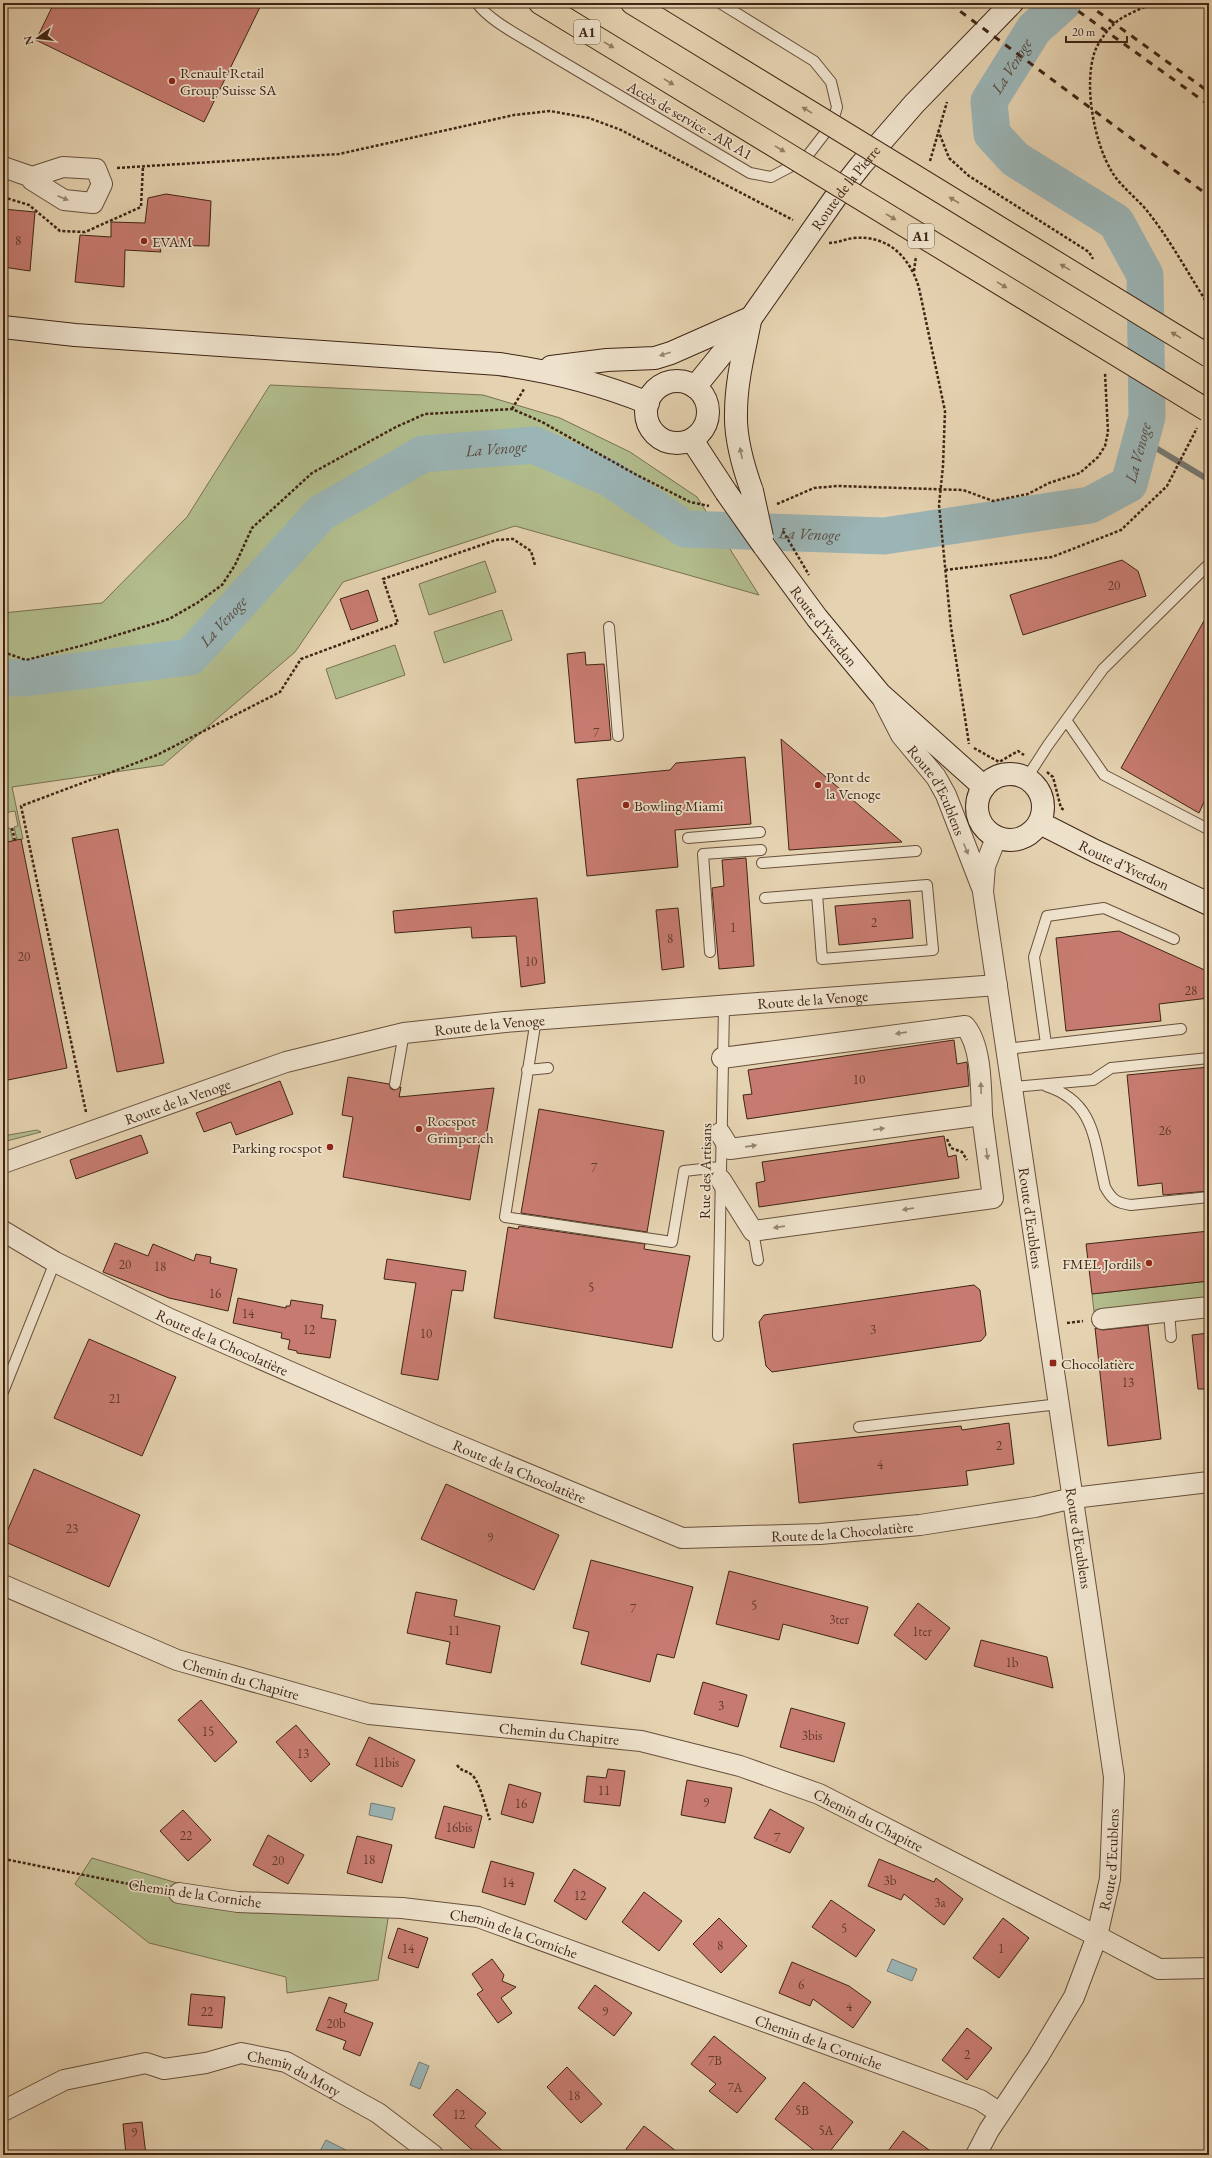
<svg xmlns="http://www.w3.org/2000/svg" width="1212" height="2158" font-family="'EB Garamond',serif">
  <rect width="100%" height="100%" fill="#e5d2b0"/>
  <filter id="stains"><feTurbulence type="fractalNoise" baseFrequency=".005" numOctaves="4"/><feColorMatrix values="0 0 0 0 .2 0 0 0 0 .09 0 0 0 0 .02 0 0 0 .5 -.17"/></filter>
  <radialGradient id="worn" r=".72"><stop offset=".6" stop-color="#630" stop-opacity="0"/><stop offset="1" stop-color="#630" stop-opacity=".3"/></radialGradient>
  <!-- green -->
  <path fill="#b2bd8d" stroke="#797151" d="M270 385 483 395 560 418 630 452 697 497 759 595 515 526 343 582 295 652 163 765 12 787 23 839 17 840 14 827 18 826 15 811 3 813V613L102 603 187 517Z
    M485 561 496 592 429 615 419 584Z
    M502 610 512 640 444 663 434 632Z
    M395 645 405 675 336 699 326 669Z
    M10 828 13 841 3 843V829Z
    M37 1130 41 1132 3 1142V1136Z
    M1209 1281V1307L1095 1320 1092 1294Z
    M92 1858 208 1892 389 1913 378 1980 287 1993 286 1977 149 1943 75 1884Z"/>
  <!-- water -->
  <path fill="#9bb5b6" stroke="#777b76" d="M371 1803 395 1808 392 1820 369 1815Z
    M892 1959 917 1969 912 1981 887 1971Z
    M419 2062 429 2066 420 2089 410 2085Z
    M326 2140 354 2154V2155H329L320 2151Z"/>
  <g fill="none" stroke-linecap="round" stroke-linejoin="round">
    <!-- stream -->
    <path stroke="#777b76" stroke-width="6" d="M1141 439 1209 480"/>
    <!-- river -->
    <path stroke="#9bb5b6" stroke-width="37" id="s1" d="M3 678H24L190 657 321 513 423 454 534 445 609 478 685 529 884 536 1090 505 1129 484 1147 417 1145 275 1116 222 1015 159 992 134 989 101 1034 29 1063 3"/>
  </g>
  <!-- building -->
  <path fill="#c77b70" stroke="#402515" d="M54 3H262L204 122 36 40Z
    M166 194 211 201 209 246 159 245 161 252 125 250 124 287 75 282 80 235 111 237V222L145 223 148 198Z
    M3 209 35 212 30 271 3 267Z
    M1122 560 1138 571 1146 596 1023 635 1010 595Z
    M368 590 378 621 351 630 340 599Z
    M1209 612V791L1199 813 1121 768Z
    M585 652 586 665 604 664 611 740 575 743 567 654Z
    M781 739 820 772 902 842 789 850Z
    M745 757 751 824 675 830 678 867 587 876 577 779 670 770 676 763Z
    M118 829 164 1063 117 1072 72 838Z
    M21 839 67 1068 3 1081V843Z
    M746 858 754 966 719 969 712 888 724 886 722 860Z
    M537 898 545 983 521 987 516 936 472 938 471 927 395 933 393 911Z
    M910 900 913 938 839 945 835 906Z
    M678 908 684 967 662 970 656 910Z
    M1119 931 1209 972V998L1159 1004 1161 1021 1066 1031 1056 938Z
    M954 1040 957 1064 967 1062 969 1086 747 1119 743 1095 752 1094 748 1070Z
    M1209 1067V1191L1163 1195 1162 1183 1138 1186 1127 1075Z
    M348 1077 389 1084 391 1089 394 1090 401 1087 399 1097 494 1088 485 1142H480L470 1200 343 1177 353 1117 342 1115Z
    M280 1081 293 1114 236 1135 231 1122 204 1132 196 1113Z
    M539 1109 664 1131 647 1232 521 1213Z
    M141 1135 148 1153 76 1179 70 1160Z
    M944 1136 948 1157 956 1155 959 1178 759 1207 756 1183 765 1181 762 1162Z
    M519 1226 645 1244 644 1249 690 1256 672 1348 494 1318 508 1227 518 1229Z
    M1209 1231V1281L1092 1294 1086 1244Z
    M115 1243 148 1256 153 1244 194 1261 196 1254 211 1257 210 1263 237 1269 228 1311 169 1298 103 1272Z
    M387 1259 466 1271 463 1291 452 1290 438 1380 401 1374 416 1283 384 1279Z
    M974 1285 980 1290 986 1335 981 1341 772 1372 766 1366 759 1322 764 1315Z
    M238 1298 286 1308V1306H290L291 1300 323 1305 321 1318 336 1320 330 1358 297 1353V1351L288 1349 290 1340 281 1338 282 1333 233 1323Z
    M1148 1325 1161 1439 1108 1446 1095 1328 1103 1330Z
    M1209 1333V1389H1198L1192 1335Z
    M89 1339 176 1377 142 1456 54 1418Z
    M1009 1423 1014 1464 966 1471 968 1485 799 1503 793 1444 961 1426 962 1430Z
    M34 1469 140 1515 109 1587 3 1541Z
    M446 1484 559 1535 534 1590 421 1539Z
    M591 1560 693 1587 674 1658 657 1654 650 1682 581 1664 589 1632 573 1628Z
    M729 1571 868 1607 858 1644 783 1624 779 1640 716 1624Z
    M416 1592 457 1600 454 1616 500 1626 491 1673 446 1664 450 1642 407 1633Z
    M918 1603 950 1628 926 1660 894 1635Z
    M981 1640 1047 1657 1053 1688 974 1666Z
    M703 1682 747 1695 738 1727 694 1714Z
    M201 1700 237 1742 215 1762 178 1720Z
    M791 1708 845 1723 834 1762 780 1747Z
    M296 1725 330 1764 311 1782 276 1742Z
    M369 1737 415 1760 402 1787 356 1765Z
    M608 1769 625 1771 620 1806 584 1802 587 1776 606 1778Z
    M687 1780 732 1788 725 1823 681 1815Z
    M509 1784 541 1793 533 1823 501 1814Z
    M444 1806 482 1816 474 1848 435 1838Z
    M770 1809 804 1828 790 1853 754 1838Z
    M183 1810 211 1840 188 1861 160 1831Z
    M268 1835 304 1855 288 1884 253 1865Z
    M357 1836 392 1845 382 1883 347 1873Z
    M879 1859 934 1882 936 1878 963 1899 944 1925 904 1894 901 1900 868 1886Z
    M491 1861 534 1873 525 1905 482 1892Z
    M574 1869 606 1888 586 1920 554 1901Z
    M644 1892 682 1921 659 1951 622 1922Z
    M831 1900 875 1930 856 1957 812 1927Z
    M719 1918 747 1946 721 1973 693 1944Z
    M1003 1918 1029 1938 999 1978 973 1958Z
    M398 1928 428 1938 418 1968 388 1958Z
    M492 1959 504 1975 502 1981 516 1987 501 1998 512 2013 498 2023 477 1994 483 1990 472 1974Z
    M792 1962 849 1986 871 2002 853 2028 813 1999 810 2006 779 1993Z
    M595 1985 632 2013 614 2036 578 2008Z
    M191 1994 225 1997 222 2028 188 2025Z
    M329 1997 347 2004 344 2012 373 2023 360 2056 343 2049 346 2041 316 2030Z
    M967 2028 992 2048 967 2080 942 2060Z
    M714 2036 766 2078 737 2113 709 2091 716 2084 691 2064Z
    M567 2067 602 2104 581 2123 547 2087Z
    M804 2082 853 2122 827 2155H820L775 2119Z
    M457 2089 486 2113 475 2126 507 2155H478L433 2115Z
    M142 2122 146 2155H126L123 2124Z
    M644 2126 681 2155H635L626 2149Z
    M903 2131 936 2155H885Z"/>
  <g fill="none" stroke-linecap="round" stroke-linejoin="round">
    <defs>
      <path id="service" d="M477 3C490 22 526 39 546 52 614 93 682 133 750 173L771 177 805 159 832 124 837 107 831 82 814 61 720 3
        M609 627 618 736
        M1066 720 1104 775 1206 828 1209 823
        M1026 779 1048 745 1103 669 1209 564
        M688 838 760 832
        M762 863 916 851
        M765 898 927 885 933 950 822 959 817 894
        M710 952 703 854 761 850
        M536 1019 505 1217 672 1242 684 1171 720 1167
        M1046 1044 1034 957 1047 916 1104 908 1174 939
        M1006 1049 1181 1029
        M527 1070 548 1068
        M395 1084 404 1033
        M1046 1086C1096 1102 1094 1142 1105 1187 1112 1200 1117 1203 1131 1205L1209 1197
        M1012 1087 1093 1080 1111 1068 1209 1058
        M753 1231 758 1260
        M1169 1312 1171 1337
        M718 1336 724 1006
        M3 1392 55 1262
        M859 1427 1059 1404"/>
      <g id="minor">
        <path d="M3 167 32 177V180L64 200 93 203 102 184 96 169 63 167 32 177"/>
        <path id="s2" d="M882 698 901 735 936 777 946 795 982 888"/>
        <path d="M720 1133 730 1149 982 1115C981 1089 982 1046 965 1026L722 1058"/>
        <path id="s3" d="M3 1163 286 1062 404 1033 505 1022 997 985"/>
        <path d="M721 1180 753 1231 993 1198 982 1115"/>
        <path id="s4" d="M3 1231 55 1262 170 1319 434 1435 682 1538 820 1534 920 1525 1035 1507 1073 1498 1209 1482"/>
        <path d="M1102 1319 1209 1307"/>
        <path id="s5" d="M3 1585 177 1660 369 1714 641 1741 740 1766 819 1794 1097 1936 1159 1969 1209 1968"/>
        <path id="s6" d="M179 1893 238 1902 402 1908 478 1917 980 2100 1000 2113"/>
        <path id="s7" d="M3 2111 64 2080 146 2063 164 2069 206 2063 241 2053 286 2062 378 2113 433 2155"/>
        <path id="s8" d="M976 2155 989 2130 1038 2057 1074 1997 1097 1936 1110 1879 1114 1777 983 892 985 866 996 838"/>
      </g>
      <g id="secondary">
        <path d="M750 321C744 352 736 382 736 413 735 439 743 466 752 491"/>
        <path d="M3 327 75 335 499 364C551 371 599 383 648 403"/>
        <path d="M551 367 607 360 655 358 671 353 748 319"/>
        <circle cx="677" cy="412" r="31"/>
        <path id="s9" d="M695 387 751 318 835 198 861 165 914 104 1012 3"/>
        <path d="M692 440 726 492"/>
        <path id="s10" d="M764 546 817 618 880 694 984 787"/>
        <circle cx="1010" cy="807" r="33"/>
        <path id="s11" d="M1040 823 1095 851 1209 904"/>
      </g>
      <path id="motorway" d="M540 3 635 61
        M632 3 660 20"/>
    </defs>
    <!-- service casing -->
    <use href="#service" stroke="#69503c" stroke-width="12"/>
    <!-- minor casing -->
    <use href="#minor" stroke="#69503c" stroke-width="22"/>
    <!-- secondary casing -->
    <use href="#secondary" stroke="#402515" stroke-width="24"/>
    <!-- motorway casing -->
    <use href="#motorway" stroke="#402515" stroke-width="24"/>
    <!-- path -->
    <path stroke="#402515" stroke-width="2.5" stroke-dasharray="3 2" stroke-linecap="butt" d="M1154 3C1141 9 1122 15 1112 26 1105 33 1097 44 1094 54 1084 87 1094 142 1112 172 1121 187 1137 198 1148 212 1171 241 1189 275 1209 306
      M938 130 949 158 969 176 1089 252 1093 259
      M930 161 947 102
      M117 168 339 154 514 115 550 111 589 118 621 130 793 220
      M3 197 29 205 60 231 85 232 141 207 143 166
      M829 243C838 243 845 239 854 238 888 235 910 257 919 288L945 411 943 466 939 505 951 627 969 744
      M914 271 916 256
      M512 409 524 389
      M777 504 814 488 838 486 963 490 993 501 1028 494 1049 483 1080 473 1098 457 1105 446 1108 432 1105 373
      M945 570 1052 557 1121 530 1167 486 1197 428
      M3 652 26 660 88 644 169 619 197 603 222 585 235 565 252 528 312 473 396 427 425 414 512 409 542 422 635 474 690 502 709 506
      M974 748 999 762 1018 751 1024 755
      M1047 772 1053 777 1061 808 1064 810
      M12 828 15 841
      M86 1112 21 806 157 755 280 692 301 659 398 623 383 579 496 540 513 539 531 551 535 565
      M947 1139 951 1148 962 1152 967 1160
      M1067 1323 1083 1321
      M457 1765C462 1772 466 1770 472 1775 480 1782 486 1810 490 1820
      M3 1860H9L159 1890"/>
    <!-- service -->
    <use href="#service" stroke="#eee2cc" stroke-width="10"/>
    <!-- minor -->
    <use href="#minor" stroke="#eee2cc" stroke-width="20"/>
    <!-- secondary -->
    <use href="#secondary" stroke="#eee2cc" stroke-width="22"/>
    <!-- motorway -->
    <use href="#motorway" stroke="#e5d2b0" stroke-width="22"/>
    <!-- rail -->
    <path stroke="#402515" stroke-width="3" stroke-dasharray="7 7" stroke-linecap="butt" d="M949 3 1209 196
      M1067 3 1209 105
      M1086 3 1209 92"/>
    <defs>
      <path id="secondary-bridge" d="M752 491 762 537
        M726 492 764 546"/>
      <path id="motorway-bridge" d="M660 20 1209 356
        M635 61 1207 410"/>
    </defs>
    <!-- secondary-bridge casing -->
    <use href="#secondary-bridge" stroke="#402515" stroke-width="24" stroke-linecap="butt"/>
    <!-- motorway-bridge casing -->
    <use href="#motorway-bridge" stroke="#402515" stroke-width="24" stroke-linecap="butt"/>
    <!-- path-bridge -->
    <path stroke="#402515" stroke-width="2.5" stroke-dasharray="3 2" stroke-linecap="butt" d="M783 531 809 575"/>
    <!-- secondary-bridge -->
    <use href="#secondary-bridge" stroke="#eee2cc" stroke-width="22"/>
    <!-- motorway-bridge -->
    <use href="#motorway-bridge" stroke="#e5d2b0" stroke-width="22"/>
  </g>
  <!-- one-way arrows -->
  <defs><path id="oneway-solid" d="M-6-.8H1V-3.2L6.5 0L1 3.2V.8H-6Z"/></defs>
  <g fill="#927c62">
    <use href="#oneway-solid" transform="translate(609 45) rotate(31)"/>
    <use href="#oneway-solid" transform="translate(669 82) rotate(31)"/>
    <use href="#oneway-solid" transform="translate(807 110) rotate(-149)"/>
    <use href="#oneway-solid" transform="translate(780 149) rotate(31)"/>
    <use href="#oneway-solid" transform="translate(954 200) rotate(-149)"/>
    <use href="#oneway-solid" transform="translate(891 217) rotate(31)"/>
    <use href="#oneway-solid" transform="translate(1065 267) rotate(-149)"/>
    <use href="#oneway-solid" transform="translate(1002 285) rotate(31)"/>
    <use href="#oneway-solid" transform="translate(1176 335) rotate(-149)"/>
  </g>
  <g fill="#978470">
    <use href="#oneway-solid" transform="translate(63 198) rotate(23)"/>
    <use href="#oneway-solid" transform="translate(665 354) rotate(163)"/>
    <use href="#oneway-solid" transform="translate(741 453) rotate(-102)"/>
    <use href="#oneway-solid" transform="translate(966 849) rotate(68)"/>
    <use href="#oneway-solid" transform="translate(901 1033) rotate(172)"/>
    <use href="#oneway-solid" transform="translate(981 1088) rotate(-92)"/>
    <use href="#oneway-solid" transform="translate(879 1129) rotate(-8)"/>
    <use href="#oneway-solid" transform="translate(751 1146) rotate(-8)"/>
    <use href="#oneway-solid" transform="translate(987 1154) rotate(82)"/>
    <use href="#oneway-solid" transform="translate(908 1209) rotate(172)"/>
    <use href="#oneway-solid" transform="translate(779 1227) rotate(172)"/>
  </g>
  <!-- markers -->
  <g fill="#8f2418" stroke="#eee2cc" stroke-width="1.5">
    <circle cx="172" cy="81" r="4"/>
    <circle cx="144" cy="241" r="4"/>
    <circle cx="818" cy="785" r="4"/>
    <circle cx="626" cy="805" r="4"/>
    <circle cx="419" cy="1129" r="4"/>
    <circle cx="330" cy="1147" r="4"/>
    <circle cx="1149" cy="1263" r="4"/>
    <rect x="1049" y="1359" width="8" height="8" rx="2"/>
  </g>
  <g text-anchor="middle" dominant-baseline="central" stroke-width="3.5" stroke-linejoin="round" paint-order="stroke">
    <!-- number labels -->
    <g font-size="13" fill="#623a2c">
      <text x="18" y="240">8</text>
      <text x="1114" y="585">20</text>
      <text x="596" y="732">7</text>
      <text x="874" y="922">2</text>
      <text x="733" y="927">1</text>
      <text x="670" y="938">8</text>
      <text x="24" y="956">20</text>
      <text x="531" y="961">10</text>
      <text x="1191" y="990">28</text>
      <text x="859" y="1079">10</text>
      <text x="1165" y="1130">26</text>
      <text x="594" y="1167">7</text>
      <text x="125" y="1264">20</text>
      <text x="160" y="1266">18</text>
      <text x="591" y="1287">5</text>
      <text x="215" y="1293">16</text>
      <text x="248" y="1313">14</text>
      <text x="309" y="1329">12</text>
      <text x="873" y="1329">3</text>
      <text x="426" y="1333">10</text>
      <text x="1128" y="1382">13</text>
      <text x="115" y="1398">21</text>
      <text x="999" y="1445">2</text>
      <text x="880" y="1464">4</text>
      <text x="72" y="1528">23</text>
      <text x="490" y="1537">9</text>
      <text x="754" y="1605">5</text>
      <text x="633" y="1608">7</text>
      <text x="839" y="1619">3ter</text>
      <text x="454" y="1630">11</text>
      <text x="922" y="1631">1ter</text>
      <text x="1012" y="1662">1b</text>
      <text x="721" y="1705">3</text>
      <text x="208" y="1731">15</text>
      <text x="812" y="1735">3bis</text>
      <text x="303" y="1753">13</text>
      <text x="386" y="1762">11bis</text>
      <text x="604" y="1790">11</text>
      <text x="706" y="1802">9</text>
      <text x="521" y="1803">16</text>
      <text x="459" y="1827">16bis</text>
      <text x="186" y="1835">22</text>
      <text x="777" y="1837">7</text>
      <text x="369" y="1859">18</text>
      <text x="278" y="1860">20</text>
      <text x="890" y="1880">3b</text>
      <text x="508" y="1882">14</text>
      <text x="580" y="1895">12</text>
      <text x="940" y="1902">3a</text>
      <text x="844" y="1928">5</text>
      <text x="720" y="1945">8</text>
      <text x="408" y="1948">14</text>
      <text x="1001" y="1948">1</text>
      <text x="801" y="1984">6</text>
      <text x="849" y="2006">4</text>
      <text x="207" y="2011">22</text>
      <text x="605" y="2011">9</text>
      <text x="336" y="2023">20b</text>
      <text x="967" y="2054">2</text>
      <text x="715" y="2060">7B</text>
      <text x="735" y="2087">7A</text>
      <text x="574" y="2095">18</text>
      <text x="802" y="2110">5B</text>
      <text x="459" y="2114">12</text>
      <text x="826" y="2130">5A</text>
      <text x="134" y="2132">9</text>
    </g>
    <!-- shield labels -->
    <g fill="#eee2cc" stroke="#745e4c" stroke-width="1">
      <rect x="574" y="20" width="26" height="24" rx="3"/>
      <rect x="908" y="224" width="26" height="24" rx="3"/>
    </g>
    <g font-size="14" font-weight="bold" fill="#402515">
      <text x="587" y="32">A1</text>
      <text x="921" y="236">A1</text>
    </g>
    <!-- poi labels -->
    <g font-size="15" fill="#402515" stroke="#eee2cc" text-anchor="start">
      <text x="180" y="72">Renault Retail<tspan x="180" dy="17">Group Suisse SA</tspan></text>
      <text x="152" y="241">EVAM</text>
      <text x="826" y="776">Pont de<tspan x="826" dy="17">la Venoge</tspan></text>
      <text x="634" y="805">Bowling Miami</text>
      <text x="427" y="1120">Rocspot<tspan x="427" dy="17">Grimper.ch</tspan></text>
      <text x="322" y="1147" text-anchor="end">Parking rocspot</text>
      <text x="1141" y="1263" text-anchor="end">FMEL Jordils</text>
      <text x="1061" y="1363">Chocolatière</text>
    </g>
    <!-- street labels -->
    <g font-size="15" fill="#402515" stroke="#eee2cc">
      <text transform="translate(690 120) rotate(30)">Accès de service - AR A1</text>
      <text stroke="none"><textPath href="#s9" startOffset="250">Route de la Pierre</textPath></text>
      <text stroke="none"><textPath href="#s10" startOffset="100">Route d'Yverdon</textPath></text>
      <text stroke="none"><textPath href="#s2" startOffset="108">Route d'Ecublens</textPath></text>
      <text stroke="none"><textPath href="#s11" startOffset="94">Route d'Yverdon</textPath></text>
      <text stroke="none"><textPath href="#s3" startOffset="832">Route de la Venoge</textPath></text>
      <text stroke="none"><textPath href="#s3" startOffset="508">Route de la Venoge</textPath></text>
      <text stroke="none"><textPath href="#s3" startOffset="185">Route de la Venoge</textPath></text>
      <text transform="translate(705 1171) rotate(-89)">Rue des Artisans</text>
      <text transform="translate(1031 1218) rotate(82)">Route d'Ecublens</text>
      <text stroke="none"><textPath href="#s4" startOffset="246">Route de la Chocolatière</textPath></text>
      <text stroke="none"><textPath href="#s4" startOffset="570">Route de la Chocolatière</textPath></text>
      <text stroke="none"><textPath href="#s4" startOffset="906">Route de la Chocolatière</textPath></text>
      <text transform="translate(1079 1538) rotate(81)">Route d'Ecublens</text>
      <text stroke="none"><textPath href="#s5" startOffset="256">Chemin du Chapitre</textPath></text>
      <text stroke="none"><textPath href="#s5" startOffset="580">Chemin du Chapitre</textPath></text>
      <text stroke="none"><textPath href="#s5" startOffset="904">Chemin du Chapitre</textPath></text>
      <text stroke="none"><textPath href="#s8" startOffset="329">Route d'Ecublens</textPath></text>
      <text transform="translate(195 1893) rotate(8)">Chemin de la Corniche</text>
      <text stroke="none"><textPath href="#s6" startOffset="339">Chemin de la Corniche</textPath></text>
      <text stroke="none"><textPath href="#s6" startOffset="663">Chemin de la Corniche</textPath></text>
      <text stroke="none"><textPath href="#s7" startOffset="307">Chemin du Moty</textPath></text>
    </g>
    <!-- water labels -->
    <g font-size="16" font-style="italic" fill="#57493d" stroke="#eee2cc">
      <text stroke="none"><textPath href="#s1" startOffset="1737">La Venoge</textPath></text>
      <text stroke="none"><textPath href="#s1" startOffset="574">La Venoge</textPath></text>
      <text stroke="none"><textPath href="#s1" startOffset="1270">La Venoge</textPath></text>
      <text stroke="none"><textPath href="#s1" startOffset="910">La Venoge</textPath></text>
      <text stroke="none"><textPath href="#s1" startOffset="237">La Venoge</textPath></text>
    </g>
  </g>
  <!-- margin -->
  <rect width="1212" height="2158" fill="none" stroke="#e5d2b0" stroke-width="16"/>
  <rect x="4" y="4" width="1204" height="2150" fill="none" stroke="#402515" stroke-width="2"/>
  <rect x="8" y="8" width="1196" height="2142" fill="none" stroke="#402515"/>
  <!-- north arrow -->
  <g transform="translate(38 38) rotate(255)" stroke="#eee2cc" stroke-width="3" paint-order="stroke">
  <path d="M0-3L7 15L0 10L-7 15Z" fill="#402515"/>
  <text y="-6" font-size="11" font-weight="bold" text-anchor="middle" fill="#402515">N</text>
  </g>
  <!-- scale -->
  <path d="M1066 36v6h61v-6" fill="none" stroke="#402515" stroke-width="2"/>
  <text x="1072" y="36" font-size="12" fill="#402515" stroke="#eee2cc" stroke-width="3" paint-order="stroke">20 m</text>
  <rect width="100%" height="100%" filter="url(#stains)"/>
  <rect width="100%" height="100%" fill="url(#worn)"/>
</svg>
